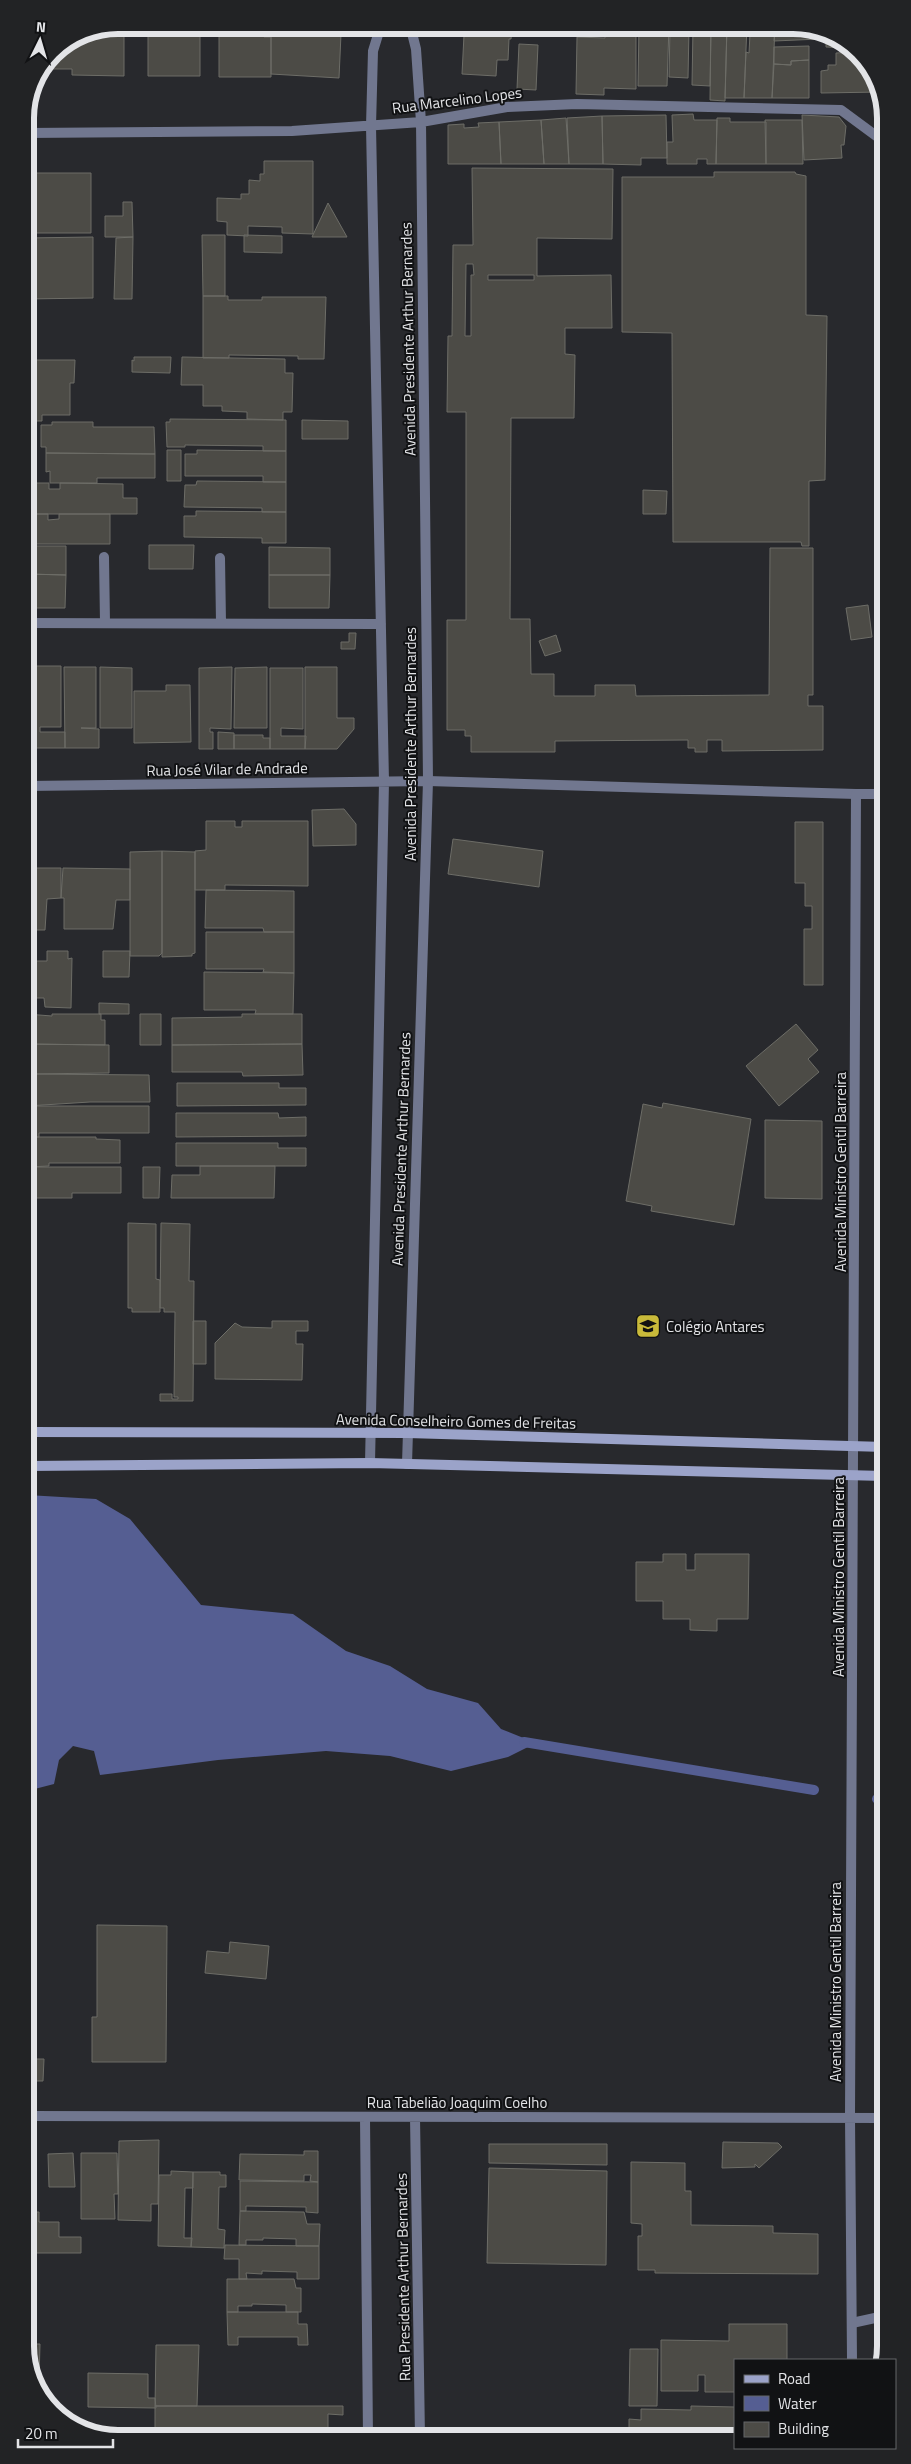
<svg xmlns="http://www.w3.org/2000/svg" width="911" height="2464" font-family="'Titillium Web',sans-serif">
  <rect width="100%" height="100%" fill="#28292d"/>
  <!-- water -->
  <path fill="#555e92" d="M27 1495 96 1499 130 1519 201 1605 293 1614 346 1651 390 1666 427 1689 478 1703 501 1729 536 1743 508 1757 451 1771 390 1756 326 1751 218 1760 100 1775 94 1751 73 1746 59 1760 54 1784 27 1791Z"/>
  <g fill="none" stroke-linecap="round" stroke-linejoin="round">
    <!-- stream -->
    <path stroke="#555e92" stroke-width="10" d="M524 1742 814 1790
      M877 1799 885 1800"/>
  </g>
  <!-- building -->
  <path fill="#4c4b46" stroke="#6d6d67" fill-rule="evenodd" d="M118 25H124V76L72 75V69H53L54 51 83 32Z
    M148 25H193V36H200V76H148Z
    M219 25H265L264 37H271V77H219Z
    M271 25H330V34H341L339 78 271 74Z
    M605 25H636V89L604 88V95L576 94 577 37 605 38Z
    M639 25H669L667 86H638Z
    M711 25H727L725 101 710 100Z
    M727 25H747L744 98H725Z
    M747 25H775L772 98H744L746 52 749 53 750 34H746Z
    M775 25H799L820 34V39L774 41Z
    M499 27H512L511 39H509L508 60H497L496 76 462 74 464 35 488 36V28L499 29Z
    M693 28H711L710 86 692 85Z
    M670 29H689L688 78 669 77Z
    M826 36 846 45V48L826 47Z
    M519 44 538 45 536 90 517 89Z
    M809 46V60L791 61V65L774 64V47Z
    M857 52 880 92 821 93V71L828 70V65H836V53Z
    M809 60V98H772L774 64 791 65V61Z
    M693 114 694 120H717L716 164H707V159H697V164H667V142H673L672 115Z
    M666 115 667 158H641V165L603 164 602 116Z
    M802 115 839 117 846 126 844 145H841L842 158 804 160Z
    M602 116 603 164H569L567 118Z
    M566 118 569 164H544L541 120Z
    M717 118H730V122H766V164H716Z
    M541 120 544 164H501L499 122Z
    M765 120H802L803 164H766Z
    M499 122 501 164H448V125L464 124V128L479 127 478 123Z
    M264 161H313V234L282 233V227L248 226V236L227 235V222L217 221V198L241 199V194H249V180L260 181V174H264Z
    M472 168 613 169 612 239 537 238V276L611 275 612 328H565V354L575 355 574 418H511L510 619H530L531 674H554V696H595V685H635L636 696 769 695 770 548H813V695H808V706H823V750L722 751V740H707V752H695V748H688V740L555 741V752H471V736H465V730H447V620H466V412H447L448 336H452L453 245H473ZM466 264H473L474 275H471V336H465ZM488 275H534V280H488Z
    M714 172H795L796 174 806 176V315L827 316 825 480 809 481V546H802L801 542H673L672 333 622 332V177H714Z
    M25 173H91V233H25Z
    M123 202H132L133 237H105V216H123Z
    M328 203 347 237H312Z
    M202 235H225V296H203Z
    M244 235 282 236V253L244 252Z
    M93 237V298L26 299 25 238Z
    M133 237 132 299H114L116 238Z
    M203 296H228V300H262V297H326L324 359H298V356L229 355V358H203Z
    M134 357H171L170 373 132 372V360L134 361Z
    M182 357 285 359V373H293L292 412H283V420L247 419V412L222 411V406H203V385H181Z
    M26 360H75L74 383H70V415H42V421H26Z
    M170 419 286 420V451H263V446L185 445V447H167L166 422H170Z
    M302 420 348 421V439H302Z
    M52 422H93V427H154L155 454 46 453V447H41V425H52Z
    M167 450H181V481H167Z
    M197 450 286 451V482H263V476H185V454H197Z
    M46 453 155 454V478H97V483H50V471L46 472Z
    M197 481 286 482V512H262V508L184 507 185 485H196Z
    M26 483H49V489H60V483L123 484V498H137V514H26Z
    M643 490 667 491 666 514H643Z
    M196 511 286 512V543H262V538L184 537V516H196Z
    M26 514H48V520L59 519V514H110V544H26Z
    M149 545H194L193 569H149Z
    M26 546H66V575L26 574Z
    M269 547 330 548V575H269Z
    M26 574 66 575 65 608H26Z
    M269 575H330L329 608H269Z
    M868 605 872 637 851 640 846 608Z
    M349 633H356L355 649H341V642H349Z
    M556 635 561 651 545 656 539 641Z
    M29 666H61V727H40V732H65V748H28Z
    M64 667H96V728H81L99 729V748H65Z
    M100 667 132 668V728H100Z
    M232 667 231 729 210 728V732H213V749H199V668Z
    M267 667V728H234L235 668Z
    M305 667H337V718H354V729L337 749H305Z
    M270 668H303V729L281 728V736H306L305 749H270Z
    M166 685H190L191 742 134 743V691H166Z
    M218 732 234 733V749H218Z
    M234 735H263V738H270V749H234Z
    M344 809 356 824V845L313 846 312 810Z
    M206 821H235V827H242V821H308V886L225 885V890H195V851L206 850Z
    M795 822H823V985H804V929H812V906H805V883H795Z
    M453 839 543 851 539 887 448 874Z
    M162 851V953L159 956H130V852Z
    M162 851 195 852V953L192 954V956L162 957Z
    M26 868H61V898L47 899 45 930H26Z
    M63 868 130 869V900H116L113 929H64V898H61Z
    M206 890 294 891V932H264L263 928H205Z
    M206 932H294V973L263 972 264 969H206Z
    M47 951H68V959L72 958 71 1008 45 1007 44 998H32V1014H26V961H47Z
    M103 951H130L129 977H103Z
    M204 972 294 973 293 1014H255L256 1010H204Z
    M99 1003 129 1004V1014H99Z
    M26 1014 52 1016V1014H101V1020H105V1045L26 1044Z
    M140 1014H161V1045H140Z
    M242 1014H302V1044L172 1045V1018L242 1017Z
    M796 1024 818 1050 808 1059 819 1072 779 1106 746 1066Z
    M26 1044 109 1045V1073L26 1074Z
    M302 1044 303 1075 243 1076 242 1072H172V1045Z
    M26 1074 149 1075 150 1102H90L27 1106Z
    M177 1083H279V1088H306V1105L177 1106Z
    M663 1103 751 1119 734 1225 651 1211 652 1206 626 1201 643 1104 662 1108Z
    M27 1106H149V1133H39V1137H27Z
    M176 1113H278L279 1118 306 1117V1136L176 1137Z
    M765 1120 822 1121V1199L765 1198Z
    M27 1137H96V1139L120 1140V1163H49V1166L27 1167Z
    M176 1143H278V1148H306V1166H176Z
    M200 1166H275L274 1198H171L172 1175H200Z
    M29 1167H121V1193H72V1198H29Z
    M143 1167H160L159 1198H143Z
    M128 1223 156 1224V1279L160 1280V1312H132V1308H128Z
    M161 1223 190 1224 189 1281H194L193 1401H160V1394H172V1399H178V1397H174L175 1312H164V1308H160Z
    M883 1296H884L885 1369H882Z
    M193 1321H206V1364H193Z
    M272 1321H308V1331H296V1344H303L302 1380 215 1379V1343L235 1323 242 1327 272 1328Z
    M663 1554H686V1570H695V1554H749L748 1619H717V1631L690 1630V1619H663V1601H636V1562H663Z
    M97 1925 167 1926 166 2062H92V2017H97Z
    M230 1942 269 1946 266 1979 205 1973 207 1951 229 1953Z
    M28 2059H44L43 2081H28Z
    M159 2140 158 2204H151V2221L118 2220 119 2141Z
    M723 2142 778 2143 782 2147 759 2168 755 2164V2167L722 2168Z
    M489 2144H607V2165L489 2163Z
    M304 2151H318V2182L310 2181 311 2175H304V2181L239 2180 240 2154 304 2155Z
    M73 2153 75 2187H49L48 2154Z
    M81 2153H117L118 2194H114L115 2219H81Z
    M631 2162 685 2163V2191H691V2225L773 2226V2233L818 2234V2274L655 2273V2270H638V2236H642V2224L631 2223Z
    M489 2168 607 2171 606 2265 487 2263Z
    M171 2171 193 2172V2188H185L184 2238H192L191 2247 158 2246 159 2175H171Z
    M193 2172H220V2175H226V2187H219L218 2229 225 2230 224 2248 191 2247Z
    M240 2181 318 2182V2213L306 2212V2207L246 2206V2211H240Z
    M28 2200 34 2201V2212H39V2222H59V2237H81V2253H28Z
    M240 2211 304 2212 307 2224H320L319 2246H296V2239L263 2238V2240H246V2245H239Z
    M225 2245 319 2246V2279H297V2272L262 2271V2274L246 2273 247 2279H239V2259H224Z
    M227 2279H294L296 2288H301V2312H286V2305L252 2304V2306H238V2312H227Z
    M227 2312H298V2324H307L308 2345H298V2337H238V2345H228Z
    M729 2324H787V2360H735V2392H705V2375H698V2391H661V2340L729 2341Z
    M28 2344H40L39 2380H35L28 2370Z
    M156 2345H199L197 2406H155Z
    M630 2349H658L657 2406H629Z
    M88 2373 148 2374V2398H155L156 2408 88 2407Z
    M155 2406H343V2415L328 2414V2430L344 2429V2436L155 2437Z
    M691 2406 735 2407V2436H629V2419L641 2420V2409L691 2410Z
    M329 2436V2438H220V2437Z"/>
  <g fill="none" stroke-linecap="round" stroke-linejoin="round">
    <!-- lane -->
    <path stroke="#71778f" stroke-width="10" d="M428 781 856 794
      M852 2323 884 2316"/>
    <!-- street -->
    <path stroke="#71778f" stroke-width="10" d="M25 133 292 131 421 122 507 107 577 104 841 110 883 141
      M104 557 105 623
      M220 558 221 623
      M26 623 381 624
      M26 786 428 781
      M370 1463 384 782 371 126 373 51 381 25
      M407 1464 428 781 421 122 416 49 410 25
      M28 2116 886 2118
      M365 2117 368 2438
      M415 2117 420 2437
      M852 2360 850 2117 856 794H884"/>
    <!-- secondary -->
    <path stroke="#9ba3c9" stroke-width="10" d="M27 1432 407 1433 885 1447
      M27 1466 370 1463 885 1476"/>
  </g>
  <!-- icons -->
  <defs>
    <symbol id="school-square" viewBox="-11 -11 22 22"><rect x="-9" y="-9" width="18" height="18" rx="4" fill="#c9ba3a" stroke="#111214"/><path d="M0-5L7-2L0 1L-7-2ZM-4 1L0 2.5L4 1V4Q0 6-4 4Z" fill="#111"/></symbol>
  </defs>
  <g fill-rule="evenodd">
    <use href="#school-square" x="634" y="1312" width="28" height="28"/>
  </g>
  <g text-anchor="middle" dominant-baseline="central" stroke-width="4" stroke-linejoin="round" paint-order="stroke">
    <!-- street labels -->
    <g font-size="15" fill="#e3e4e7" stroke="#111214">
      <text transform="translate(457 100) rotate(-7)">Rua Marcelino Lopes</text>
      <text transform="translate(408 339) rotate(-91)">Avenida Presidente Arthur Bernardes</text>
      <text transform="translate(410 744) rotate(-90)">Avenida Presidente Arthur Bernardes</text>
      <text transform="translate(227 769) rotate(-1)">Rua José Vilar de Andrade</text>
      <text transform="translate(401 1149) rotate(-88)">Avenida Presidente Arthur Bernardes</text>
      <text transform="translate(840 1172) rotate(-90)">Avenida Ministro Gentil Barreira</text>
      <text transform="translate(456 1421) rotate(1)">Avenida Conselheiro Gomes de Freitas</text>
      <text transform="translate(838 1577) rotate(-90)">Avenida Ministro Gentil Barreira</text>
      <text transform="translate(835 1982) rotate(-90)">Avenida Ministro Gentil Barreira</text>
      <text x="457" y="2102">Rua Tabelião Joaquim Coelho</text>
      <text transform="translate(403 2277) rotate(-91)">Rua Presidente Arthur Bernardes</text>
    </g>
    <!-- poi labels -->
    <g font-size="15" fill="#e3e4e7" stroke="#111214" text-anchor="start">
      <text x="666" y="1326">Colégio Antares</text>
    </g>
  </g>
  <!-- crop -->
  <path d="M0 0H911V2464H0ZM118 34H793A84 84 0 0 1 877 118V2346A84 84 0 0 1 793 2430H118A84 84 0 0 1 34 2346V118A84 84 0 0 1 118 34Z" fill="#222325" fill-rule="evenodd"/>
  <path fill="none" stroke="#e3e4e7" stroke-width="6" d="M118 34H793A84 84 0 0 1 877 118V2346A84 84 0 0 1 793 2430H118A84 84 0 0 1 34 2346V118A84 84 0 0 1 118 34Z"/>
  <!-- legend -->
  <rect x="734" y="2359" width="162" height="90" fill="#111214" stroke="#656668"/>
  <rect x="744" y="2375" width="25" height="8" fill="#9ba3c9" stroke="#656668"/>
  <text x="778" y="2384" font-size="15" fill="#e3e4e7">Road</text>
  <rect x="744" y="2396" width="25" height="15" fill="#555e92" stroke="#656668"/>
  <text x="778" y="2409" font-size="15" fill="#e3e4e7">Water</text>
  <rect x="744" y="2422" width="25" height="15" fill="#4c4b46" stroke="#656668"/>
  <text x="778" y="2434" font-size="15" fill="#e3e4e7">Building</text>
  <!-- north arrow -->
  <g transform="translate(40 40) rotate(5)" stroke="#111214" stroke-width="4" paint-order="stroke">
  <path d="M0-4L9 19L0 12L-9 19Z" fill="#e3e4e7"/>
  <text y="-8" font-size="14" font-weight="bold" text-anchor="middle" fill="#e3e4e7">N</text>
  </g>
  <!-- scale -->
  <path d="M18 2439v8h95v-8" fill="none" stroke="#e3e4e7" stroke-width="2.5"/>
  <text x="25" y="2439" font-size="15" fill="#e3e4e7" stroke="#111214" stroke-width="4" paint-order="stroke">20 m</text>
</svg>
